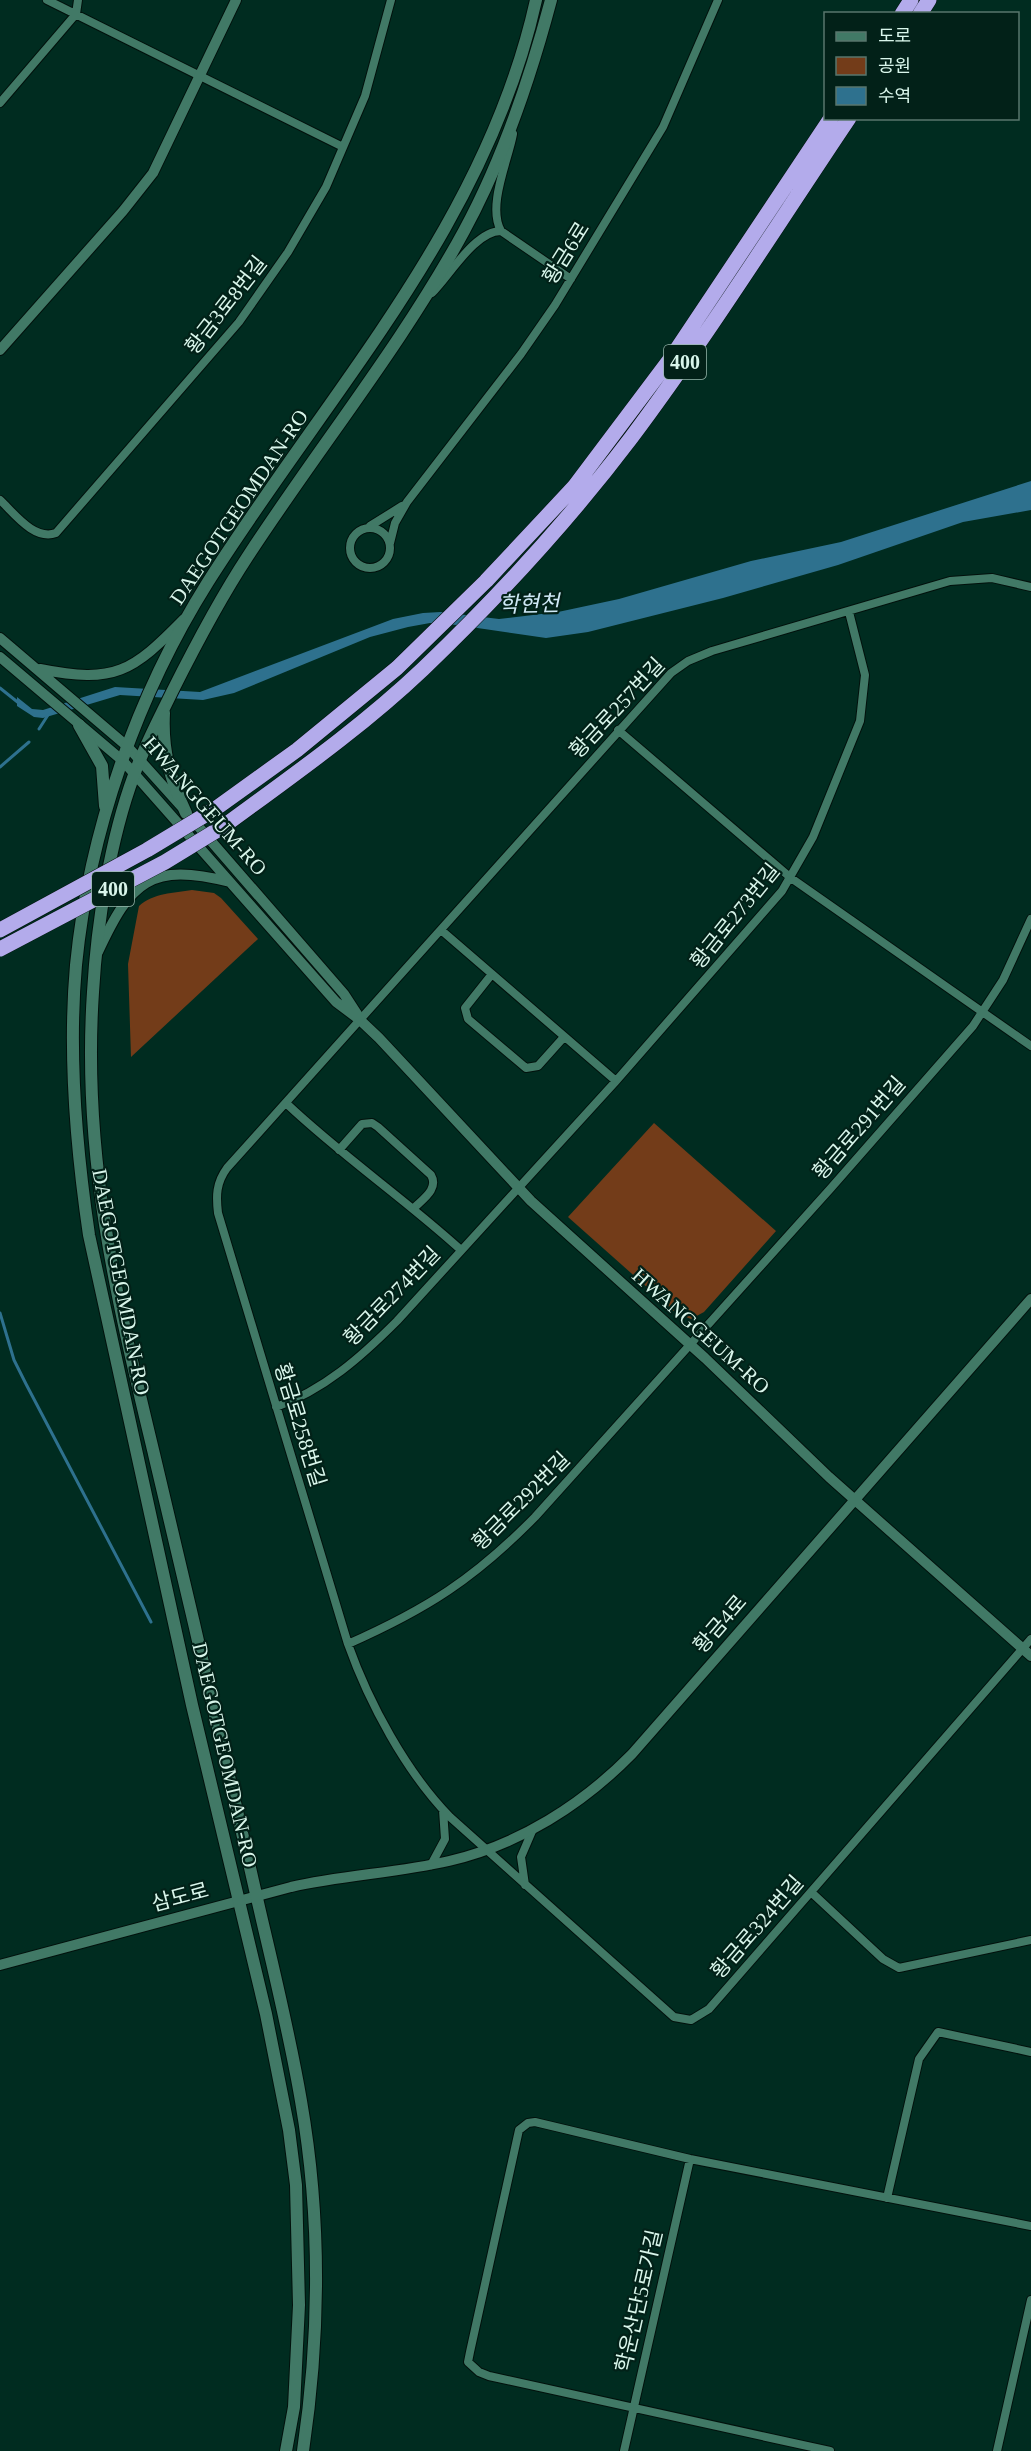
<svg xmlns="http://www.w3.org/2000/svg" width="1031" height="2451" font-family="'Times New Roman','Noto Sans KR',serif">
  <rect width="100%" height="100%" fill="#002c20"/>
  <!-- green -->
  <path fill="#733c19" d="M192 890 214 893 221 898 258 939 131 1057 128 964 139 906C153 893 174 893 192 890Z
    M654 1123 776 1231 704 1312 691 1319 676 1313 568 1217Z"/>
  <!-- water -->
  <path fill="#2e718e" d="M1031 481V510L963 522 838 565 723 598 588 632 546 638 457 625 430 623 408 627 370 637 234 693 203 700 120 695 43 718 34 717 17 706V697L32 709 43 710 115 687 200 692 393 619 423 613 441 612 499 619 558 612 619 599 751 561 841 542Z"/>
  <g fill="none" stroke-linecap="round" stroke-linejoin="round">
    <!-- stream -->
    <path stroke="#2e718e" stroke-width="3" d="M0 688 20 704
      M39 729 48 715
      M0 767 29 742
      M0 1313 14 1360 26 1384 151 1622"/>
    <defs>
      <path id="minor" d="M47 0 343 147
        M0 103 76 14 78 0
        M513 134C508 161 487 206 501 231L571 279
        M432 293C450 275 475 231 501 231
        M0 500C14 513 34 541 56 533L239 322 288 252 326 187 365 96 391 0
        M370 526 402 506
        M350 548a20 20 0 1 1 40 0a20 20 0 1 1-40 0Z
        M390 543 395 523 407 502 521 354 555 305 663 127 718 0
        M1031 587 992 578 950 581 712 651 688 661 671 673 227 1168C216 1183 216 1196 218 1213L348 1644C369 1703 406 1772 450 1817L674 2017 691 2020 709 2009 1031 1639
        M618 730 791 878 1031 1046
        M441 930 616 1081
        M492 974 465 1008 468 1019 526 1068 538 1066 564 1037
        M287 1104C342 1156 405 1199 461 1250
        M339 1150 362 1124 372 1123 378 1127 431 1175C439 1189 423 1199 414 1208
        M276 1407C324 1390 361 1357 397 1321L616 1081 782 891 813 837 860 721 865 675 849 612
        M348 1644C427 1609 474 1579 535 1517L831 1188 973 1026 1003 980 1031 919
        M431 1865 445 1839 443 1810
        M525 1885 521 1857 533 1829
        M811 1892 883 1959 899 1968 1031 1940
        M887 2198 919 2059 938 2032 1031 2052
        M624 2451 690 2159
        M830 2451 489 2376 479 2372 468 2362 470 2352 519 2130 528 2123 535 2122 690 2159 1031 2226
        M997 2451 1031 2300"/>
      <path id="tertiary" d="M0 350 123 211 153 173 236 0
        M0 638 128 747 181 806
        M0 657 123 761 336 1002 360 1020 379 1038 531 1201 705 1358 829 1477 1031 1656
        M40 669C115 684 132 672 184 619
        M191 818 344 994 357 1014
        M98 952C131 881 150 862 230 882
        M0 1965 291 1887C344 1875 397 1873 449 1861 519 1845 583 1804 632 1754L1031 1299"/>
      <path id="secondary" d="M164 713C162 750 170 779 186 813
        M79 725 102 766 105 806
        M286 2451 294 2407 299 2305 296 2185 289 2130 266 2014 192 1705 89 1235C76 1147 68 1054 76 965 89 832 137 695 208 582 328 392 486 226 536 0
        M303 2451C320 2336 321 2216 301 2101 288 2024 268 1948 251 1872 220 1733 187 1593 154 1454 116 1296 82 1156 93 992 97 923 110 840 134 775 144 747 159 719 172 692 195 646 219 600 248 556 319 447 402 345 464 231 503 159 530 79 551 0"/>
      <path id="motorway" d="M902 14 911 0
        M920 14 929 0
        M215 809 297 750 397 668 486 581 574 487 671 358 831 118
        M224 826C292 776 362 727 423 669 497 598 569 520 631 438 708 335 777 225 849 118"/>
    </defs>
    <!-- minor casing -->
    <use href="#minor" stroke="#02110c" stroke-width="10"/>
    <!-- tertiary casing -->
    <use href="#tertiary" stroke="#02110c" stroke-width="12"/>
    <!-- secondary casing -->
    <use href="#secondary" stroke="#02110c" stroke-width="14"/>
    <!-- motorway casing -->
    <use href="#motorway" stroke="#02110c" stroke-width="16"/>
    <!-- minor -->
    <use href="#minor" stroke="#417966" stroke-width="8"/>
    <!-- tertiary -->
    <use href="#tertiary" stroke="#417966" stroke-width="10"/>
    <!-- secondary -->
    <use href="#secondary" stroke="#417966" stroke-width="12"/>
    <!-- motorway -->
    <use href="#motorway" stroke="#b3abeb" stroke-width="15"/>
    <defs>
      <path id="motorway-bridge" d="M0 930 147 850 215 809
        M0 949 165 862 224 826"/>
    </defs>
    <!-- motorway-bridge casing -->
    <use href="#motorway-bridge" stroke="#02110c" stroke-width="16" stroke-linecap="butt"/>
    <!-- motorway-bridge -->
    <use href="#motorway-bridge" stroke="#b3abeb" stroke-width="15"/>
  </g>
  <g text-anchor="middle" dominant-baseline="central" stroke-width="4.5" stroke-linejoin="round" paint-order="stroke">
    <!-- shield labels -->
    <g fill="#022118" stroke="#98b6ac" stroke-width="1.5">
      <rect x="664" y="345" width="42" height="34" rx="4.5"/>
      <rect x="92" y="872" width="42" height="34" rx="4.5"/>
    </g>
    <g font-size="20" font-weight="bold" fill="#d9f6eb">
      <text x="685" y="362">400</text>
      <text x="113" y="889">400</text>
    </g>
    <!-- street labels -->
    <g font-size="21" fill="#d9f6eb" stroke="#022118">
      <text transform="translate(566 253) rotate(-58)">황금6로</text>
      <text transform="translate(226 305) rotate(-52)">황금3로8번길</text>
      <text transform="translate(239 507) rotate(-56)">DAEGOTGEOMDAN-RO</text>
      <text transform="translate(617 708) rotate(-47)">황금로257번길</text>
      <text transform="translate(205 806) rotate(49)">HWANGGEUM-RO</text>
      <text transform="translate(735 916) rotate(-51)">황금로273번길</text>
      <text transform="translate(859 1128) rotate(-49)">황금로291번길</text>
      <text transform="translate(121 1282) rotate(79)">DAEGOTGEOMDAN-RO</text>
      <text transform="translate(392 1296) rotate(-46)">황금로274번길</text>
      <text transform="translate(701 1331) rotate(42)">HWANGGEUM-RO</text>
      <text transform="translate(300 1425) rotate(73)">황금로258번길</text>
      <text transform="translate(521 1501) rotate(-45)">황금로292번길</text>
      <text transform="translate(720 1624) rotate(-49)">황금4로</text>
      <text transform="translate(225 1755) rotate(77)">DAEGOTGEOMDAN-RO</text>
      <text transform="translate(180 1897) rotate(-15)">삼도로</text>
      <text transform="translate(757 1927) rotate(-49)">황금로324번길</text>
      <text transform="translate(639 2301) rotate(-77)">학운산단5로가길</text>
    </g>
    <!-- water labels -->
    <g font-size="22" font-style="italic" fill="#cfe9f6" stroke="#022118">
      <text transform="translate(529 604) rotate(-2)">학현천</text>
    </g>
  </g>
  <!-- legend -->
  <rect x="824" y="12" width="195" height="108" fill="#022118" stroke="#58766c" stroke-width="1.5"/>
  <rect x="836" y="32" width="30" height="9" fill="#417966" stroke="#58766c" stroke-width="1.5"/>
  <text x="878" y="42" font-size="18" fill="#d9f6eb">도로</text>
  <rect x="836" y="57" width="30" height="18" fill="#733c19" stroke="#58766c" stroke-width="1.5"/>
  <text x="878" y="72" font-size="18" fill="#d9f6eb">공원</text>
  <rect x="836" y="87" width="30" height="18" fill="#2e718e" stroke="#58766c" stroke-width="1.5"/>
  <text x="878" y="102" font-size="18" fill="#d9f6eb">수역</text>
</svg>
